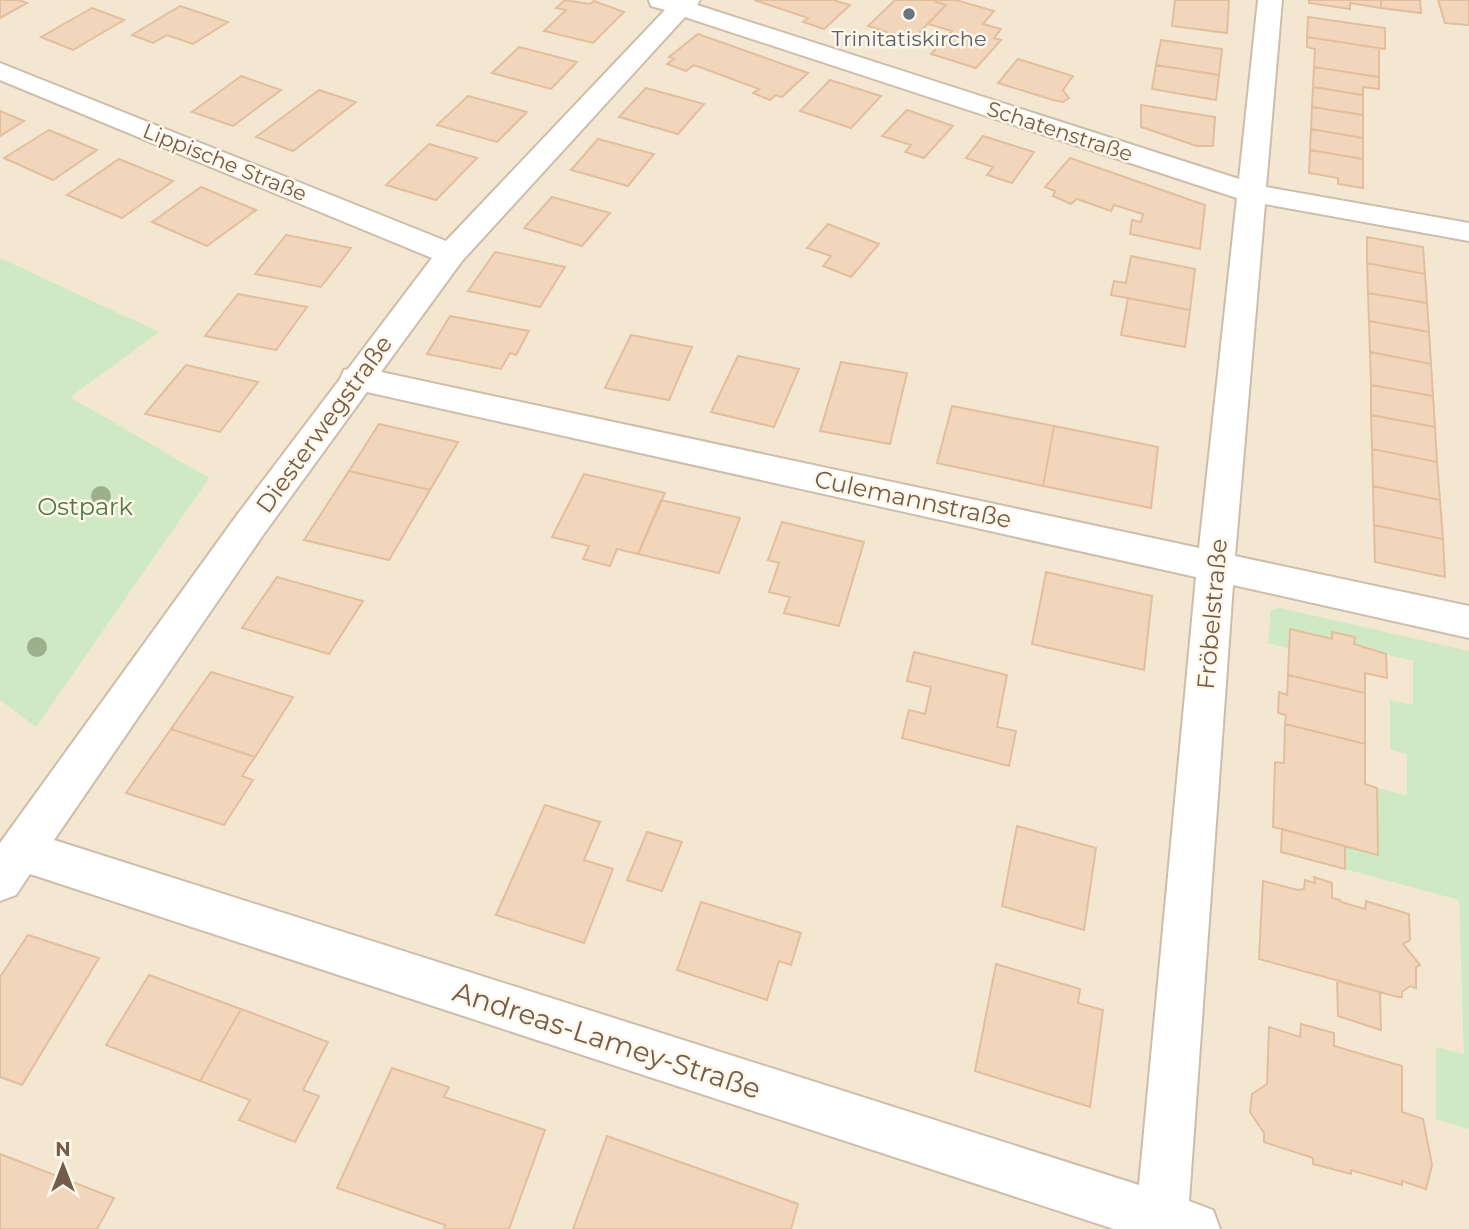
<svg xmlns="http://www.w3.org/2000/svg" width="1469" height="1229" font-family="Montserrat,sans-serif">
  <rect width="100%" height="100%" fill="#fcf5e4"/>
  <!-- residential -->
  <path fill="#f3e7d2" d="M0 0H1469V1229H0Z"/>
  <!-- green -->
  <path fill="#cee9c3" d="M0 258 159 332 70 397 209 478 36 727 0 700Z
    M1280 608 1469 651V1129L1436 1119V1047L1464 1054 1459 900 1345 869V846L1378 854 1377 788 1407 795V754L1390 750V700L1413 705V661L1364 649V646L1354 644 1355 637 1333 632 1332 639 1290 629 1289 649 1268 643 1271 610Z"/>
  <!-- building -->
  <path fill="#f1d6bc" stroke="#e3be9d" stroke-width="2" d="M0 0H18L27 3 0 18Z
    M565 0 590 4 594 1 624 12 593 43 544 31 566 10 556 8Z
    M754 0H833L850 5 824 29 803 22 808 18Z
    M895 0H938L936 2 946 5 912 40 868 26Z
    M938 0H956L994 11 983 24 1001 29 994 38 1001 40 976 68 931 54 952 31 928 24 946 5 936 2Z
    M1175 0H1229L1227 33 1172 26Z
    M1309 0H1381V8L1350 3V9L1309 3Z
    M1381 0H1420L1421 13 1381 8Z
    M1438 0H1469V25L1445 23Z
    M180 6 228 22 193 44 167 35 153 43 132 35Z
    M92 8 124 20 73 50 41 37Z
    M1308 17 1385 28V49L1307 37Z
    M698 34 808 73 782 97 776 95 770 100 753 93 759 89 694 65 686 71 667 64 674 59 669 57Z
    M1307 37 1379 48V77L1314 67 1315 49 1307 47Z
    M1161 40 1222 49 1219 75 1156 65Z
    M519 47 577 62 551 89 492 73Z
    M1018 59 1073 76 1063 90 1069 98 1063 102 1053 100 998 83Z
    M1156 65 1219 75 1216 100 1152 89Z
    M1314 67 1379 77V89L1363 87V95L1313 87Z
    M241 76 281 90 233 126 192 112Z
    M830 80 881 96 851 128 800 111Z
    M1313 87 1363 95V115L1312 107Z
    M646 88 704 104 678 134 619 117Z
    M319 90 356 102 293 151 256 137Z
    M468 96 527 112 497 142 437 125Z
    M1141 105 1215 117 1213 146H1197L1141 127Z
    M1312 107 1363 115V138L1311 129Z
    M907 110 953 126 924 158 905 152 911 145 882 136Z
    M0 111 24 121 0 136Z
    M1311 129 1363 138V159L1310 150Z
    M49 130 97 150 53 180 4 158Z
    M983 136 1034 152 1012 183 987 175 993 167 966 158Z
    M598 139 654 154 628 186 571 170Z
    M429 144 477 158 436 200 386 185Z
    M1310 150 1363 159V188L1338 184V178L1309 173Z
    M1070 158 1205 205 1200 249 1130 234 1132 220 1141 222 1143 214 1114 205 1111 211 1077 199 1071 204 1053 196 1055 191 1045 187Z
    M119 159 173 181 122 218 67 195Z
    M201 187 256 210 207 246 152 222Z
    M552 197 610 213 582 246 524 228Z
    M828 224 879 244 851 277 823 266 831 256 807 248Z
    M286 235 351 248 321 287 255 274Z
    M1367 237 1423 247 1425 274 1367 263Z
    M495 252 565 267 540 307 468 291Z
    M1131 256 1195 269 1190 310 1111 295 1114 281 1126 283Z
    M1367 263 1425 274 1427 303 1368 293Z
    M1368 293 1427 303 1429 332 1369 321Z
    M238 294 307 307 276 350 205 336Z
    M1128 298 1190 310 1185 347 1121 335Z
    M450 316 529 331 516 355 510 353 501 369 427 354Z
    M1369 321 1429 332 1431 364 1370 352Z
    M631 335 692 347 669 400 605 388Z
    M1370 352 1431 364 1433 396 1371 385Z
    M738 356 799 369 774 427 711 412Z
    M841 362 907 373 890 444 820 431Z
    M186 365 258 382 220 432 145 414Z
    M1371 385 1433 396 1435 427 1371 415Z
    M952 406 1054 426 1043 486 937 463Z
    M1371 415 1435 427 1437 462 1372 449Z
    M379 424 458 442 430 490 349 471Z
    M1054 426 1158 447 1151 508 1043 486Z
    M1372 449 1437 462 1440 500 1373 486Z
    M349 471 430 490 389 560 304 540Z
    M584 474 665 493 638 554 617 549 610 566 583 559 589 546 552 537Z
    M1373 486 1440 500 1443 539 1374 525Z
    M661 500 740 518 719 573 638 554Z
    M782 522 864 542 839 626 784 613 790 597 769 592 779 563 768 560Z
    M1374 525 1443 539 1445 577 1375 562Z
    M1046 572 1152 596 1144 670 1032 644Z
    M277 577 363 601 329 654 242 628Z
    M1290 629 1332 639V632L1355 637 1354 644 1386 654 1387 678 1365 673V693L1288 675Z
    M914 652 1007 675 997 727 1016 731 1009 766 902 738 909 710 925 714 931 687 907 681Z
    M211 672 293 697 255 757 171 729Z
    M1288 675 1365 693V744L1285 724 1286 715 1278 713 1279 692 1287 695Z
    M1285 724 1365 744V784L1377 788 1378 855 1273 827 1275 762 1284 763Z
    M171 729 255 757 242 776 253 780 224 825 126 793Z
    M545 805 600 822 584 860 613 869 584 943 496 915Z
    M1017 826 1096 848 1084 930 1002 906Z
    M1282 829 1345 846V869L1281 852Z
    M647 832 682 842 662 891 627 880Z
    M1314 877 1332 883V898L1340 900 1341 902 1365 909 1366 901 1409 914 1410 940 1403 944 1420 965 1416 967V988L1410 986 1402 992V997H1398L1259 959 1263 881 1298 890 1304 889 1305 880 1315 883Z
    M701 902 801 933 791 965 779 961 767 1000 677 970Z
    M28 935 99 958 22 1085 0 1077V977Z
    M996 964 1080 989 1078 1003 1103 1010 1090 1107 975 1071Z
    M149 975 241 1009 200 1081 106 1045Z
    M1337 981 1380 992 1381 1030 1338 1016Z
    M241 1009 328 1042 303 1090 319 1096 295 1142 239 1120 250 1100 200 1081Z
    M1301 1024 1334 1033V1046L1402 1066V1112L1423 1119 1432 1165 1426 1189 1402 1181V1185L1351 1170V1174L1313 1164V1158L1264 1142V1133L1250 1112 1252 1094 1267 1084 1269 1027 1300 1037Z
    M392 1068 449 1087 444 1097 545 1130 509 1229H444L445 1225 337 1188Z
    M607 1136 798 1204 791 1229H573Z
    M0 1154 114 1198 97 1229H0Z"/>
  <g fill="none" stroke-linecap="round" stroke-linejoin="round">
    <defs>
      <path id="street" d="M700 0 697 5 1239 179 1258 0H1282L1266 187 1469 223V241L1265 204 1235 556 1469 606V638L1233 585 1189 1201 1213 1210 1220 1229H1114L30 874 16 895 0 901V843L237 515 340 379 344 370 348 369 432 258 0 80V63L446 241 665 10 651 6 649 0ZM685 17 1237 198 1199 548 381 372 462 261ZM367 392 1196 577 1139 1185 54 840 263 535Z"/>
    </defs>
    <!-- street casing -->
    <use href="#street" stroke="#cdbdab" stroke-width="4"/>
    <!-- street -->
    <use href="#street" fill="#fff" fill-rule="evenodd"/>
  </g>
  <!-- trees -->
  <g fill="#9cb18b">
    <circle cx="101" cy="496" r="10"/>
    <circle cx="37" cy="647" r="10"/>
  </g>
  <!-- markers -->
  <circle fill="#6b7280" stroke="#fff8ea" stroke-width="2.5" cx="909" cy="14" r="7"/>
  <g text-anchor="middle" dominant-baseline="central" stroke-width="5" stroke-linejoin="round" paint-order="stroke">
    <!-- far-worship labels -->
    <g font-size="21" fill="#5b616d" stroke="#fff8ea">
      <text x="909" y="38">Trinitatiskirche</text>
    </g>
    <!-- far-street labels -->
    <g font-size="21" fill="#735d4a" stroke="#fff8ea">
      <text transform="translate(1060 131) rotate(18)">Schatenstraße</text>
      <text transform="translate(225 162) rotate(22)">Lippische Straße</text>
    </g>
    <!-- street labels -->
    <g font-size="24" fill="#735d4a" stroke="#fff8ea">
      <text transform="translate(324 424) rotate(-54)">Diesterwegstraße</text>
      <text transform="translate(913 499) rotate(12)">Culemannstraße</text>
      <text transform="translate(1212 614) rotate(-85)">Fröbelstraße</text>
    </g>
    <!-- park labels -->
    <g font-size="24" fill="#4d7942" stroke="#fff8ea">
      <text x="85" y="506">Ostpark</text>
    </g>
    <!-- near-street labels -->
    <g font-size="28" fill="#735d4a" stroke="#fff8ea">
      <text transform="translate(607 1040) rotate(18)">Andreas-Lamey-Straße</text>
    </g>
  </g>
  <!-- north arrow -->
  <g transform="translate(63 1166)" stroke="#fff8ea" stroke-width="5" paint-order="stroke">
  <path d="M0-5L12 26L0 18L-12 26Z" fill="#735d4a"/>
  <text y="-10" font-size="19" font-weight="bold" text-anchor="middle" fill="#735d4a">N</text>
  </g>
</svg>
